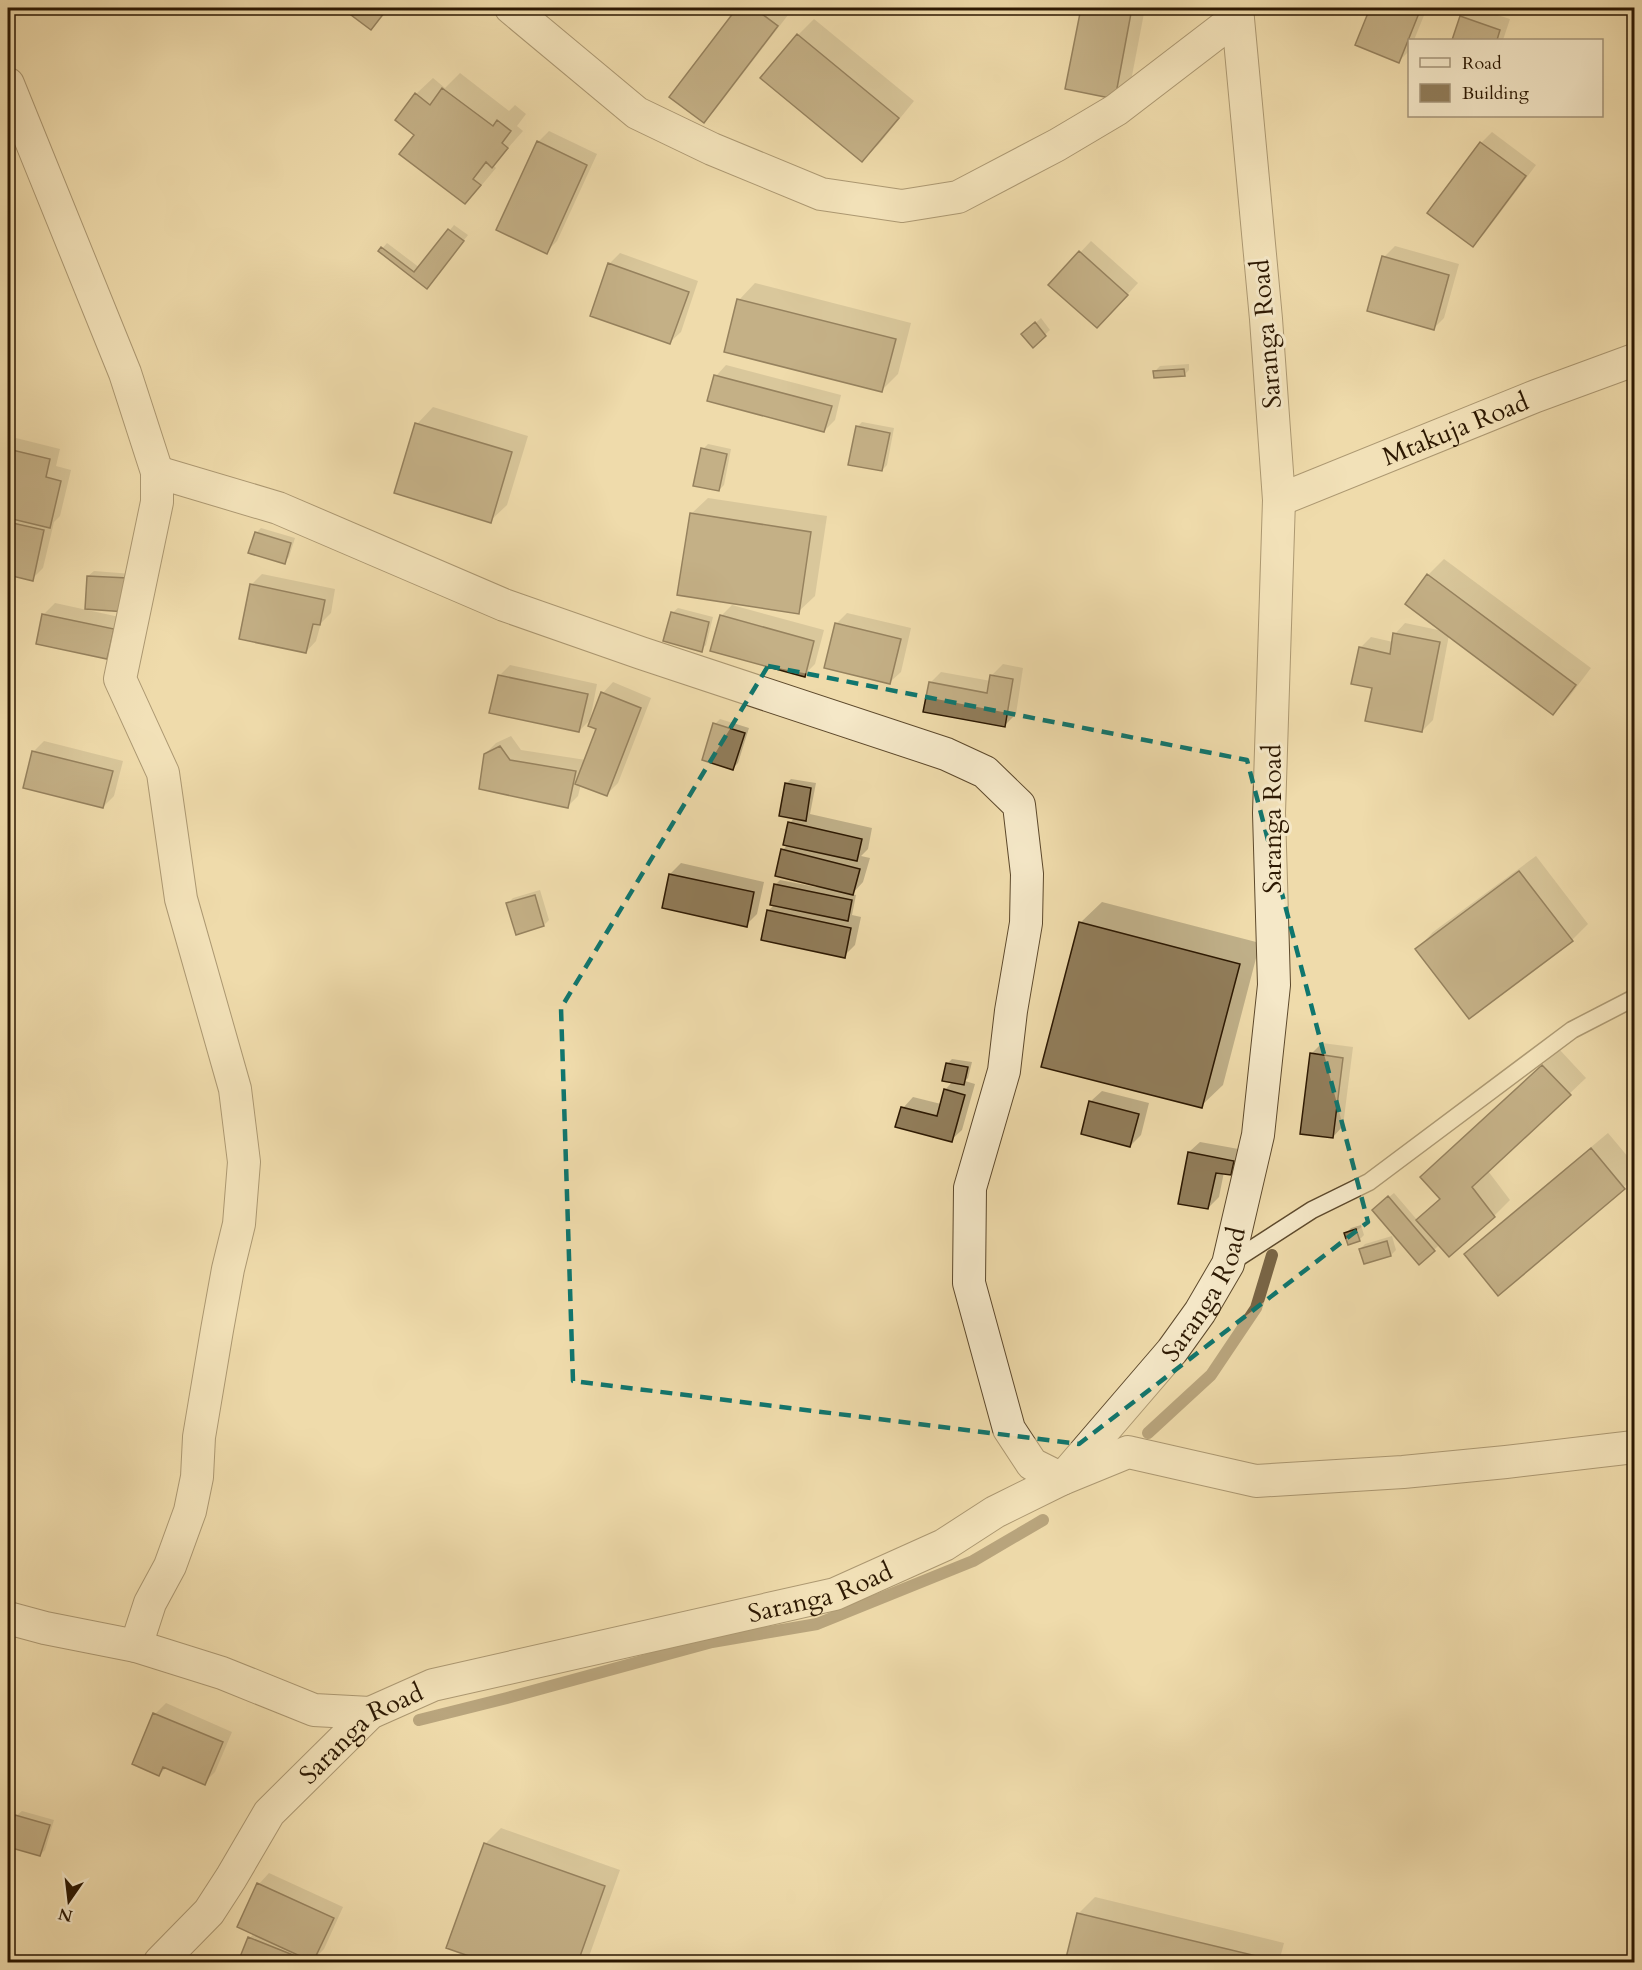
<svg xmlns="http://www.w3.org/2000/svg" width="1642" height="1970" font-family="Cardo,serif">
  <rect width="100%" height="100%" fill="#efdbab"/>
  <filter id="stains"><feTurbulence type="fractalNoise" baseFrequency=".00333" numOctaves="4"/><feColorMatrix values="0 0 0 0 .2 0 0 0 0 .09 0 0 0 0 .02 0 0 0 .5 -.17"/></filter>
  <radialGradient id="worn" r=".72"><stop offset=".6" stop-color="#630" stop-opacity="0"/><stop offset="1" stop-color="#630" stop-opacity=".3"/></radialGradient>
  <!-- shadow -->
  <path fill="#0003" d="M351 8H389L371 28 349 11Z
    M739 8H778L788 15 715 110 704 121 671 96Z
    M1082 8H1145L1131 81 1114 97 1066 88Z
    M1371 8H1427L1414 40H1410V50L1399 61 1357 44Z
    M1471 8H1476L1510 19 1503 40H1453L1461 17Z
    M814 19 914 101 879 144 862 160 798 35Z
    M460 73 509 111 515 105 526 114 517 126 523 131 493 165 496 168 481 186 465 202 416 135V94L433 78 445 88Z
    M549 131 597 154 557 241 546 252 538 142Z
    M1492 132 1536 165 1484 234 1473 245 1481 143Z
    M454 225 468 235 427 287 380 251 387 243 420 268Z
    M1091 241 1138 283 1108 316 1050 285Z
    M1395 246 1459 264 1444 318 1433 329 1384 257Z
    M620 253 698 281 681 332 670 342 609 264Z
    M755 283 911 323 898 374 882 390 739 300Z
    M1041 318 1050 330 1033 346 1028 330Z
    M1189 364V370L1184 375 1155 371 1160 366Z
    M726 365 841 395 835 420 824 431 716 376Z
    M433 407 528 436 507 505 490 521 417 424Z
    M862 422 894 428 887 465 882 470 857 427Z
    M16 438 60 449 56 466 71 470 60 516 54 522 43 568 32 579 8 573V446Z
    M708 444 731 449 724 485 719 490 703 449Z
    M708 498 827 516 815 596 798 612 691 514Z
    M261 528 295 538 289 557 284 562 256 533Z
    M1444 559 1591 668 1569 697 1553 713 1449 635 1433 720 1422 731 1374 687 1360 648 1371 637 1393 642 1395 634 1405 623 1443 631 1428 575Z
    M94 571 132 574 130 606 88 576Z
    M262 574 335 589 331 613 321 623 316 641 306 652 251 585Z
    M55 603 124 618 117 646 106 657 38 643 44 614Z
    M732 605 824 630 815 664 804 675 721 616Z
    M678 608 713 617 706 645 701 650 672 613Z
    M847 613 911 628 901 672 890 682 836 624Z
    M1003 664 1023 668 1016 714 1005 725 930 683 941 672 991 681 992 675Z
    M510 665 597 684 590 720 579 731 499 676Z
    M613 682 651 698 618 783 607 794 581 784 578 796 567 807 485 754 496 743 511 736 521 750 586 760 598 728 603 693Z
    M720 719 749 728 738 763 733 768 715 724Z
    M44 741 123 761 114 796 103 807 33 752Z
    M791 779 816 783 810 814 872 828 868 849 861 856 870 858 863 882 852 894 856 895 852 915 861 917 855 945 844 956 768 911 775 904V885L780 880 816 887 817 885 783 850 788 844 790 823 795 817 786 784Z
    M1536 856 1588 924 1572 940 1417 949 1433 932Z
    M681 863 764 882 757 914 746 925 664 907 670 874Z
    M540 890 549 920 544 925 508 903 513 898Z
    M1102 902 1260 943 1223 1085 1201 1106 1080 923Z
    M1322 1043 1353 1047 1343 1126 1333 1137 1311 1054Z
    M1559 1049 1586 1078 1488 1171 1510 1200 1494 1216 1440 1244 1434 1250 1379 1205 1394 1193 1418 1221 1441 1198 1439 1161Z
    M952 1059 972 1062 968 1078 965 1081 975 1084 962 1130 951 1140 903 1108 913 1097 941 1104 945 1090 953 1081 947 1064Z
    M1102 1091 1149 1103 1141 1135 1130 1146 1082 1133 1091 1101Z
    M1608 1133 1634 1164V1178L1498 1293 1466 1254 1482 1238Z
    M1200 1142 1244 1150 1241 1163 1230 1174 1224 1172 1219 1197 1208 1208 1189 1152Z
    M1361 1225 1364 1235 1359 1240 1346 1233 1351 1228Z
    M1392 1236 1396 1250 1391 1255 1360 1249 1365 1244Z
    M166 1703 232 1732 215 1772 204 1783 167 1767 159 1775 155 1714Z
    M22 1811 54 1820 45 1850 40 1855 8 1846 16 1816Z
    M501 1828 620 1870 587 1962H491L448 1948 485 1844Z
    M269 1873 343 1907 324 1949 313 1960 299 1954 295 1962H239L250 1938 254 1933 239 1926 259 1884Z
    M1095 1897 1284 1943 1279 1962H1067L1078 1914Z"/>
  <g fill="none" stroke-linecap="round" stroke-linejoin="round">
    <!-- stream -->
    <path stroke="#796545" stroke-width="12" d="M1148 1433 1211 1375 1256 1308 1272 1255
      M419 1720 507 1698 712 1642 817 1624 973 1561 1043 1520"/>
  </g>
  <!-- building -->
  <path fill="#917d5a" stroke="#2c1802" stroke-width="1.5" d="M349 8H388L371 30 347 12Z
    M737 8H754L778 26 704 123 669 97Z
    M1081 8H1132L1115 99 1065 89Z
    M1370 8H1421L1399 63 1355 45Z
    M1460 16 1500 30 1497 40H1452Z
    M797 34 899 118 862 162 760 78Z
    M442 88 493 126 497 120 511 131 502 143 508 148 492 168 486 162 473 179 481 185 465 204 399 154 414 135 395 120 415 93 430 105Z
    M537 141 587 165 547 254 496 230Z
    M1480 142 1526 176 1473 247 1427 213Z
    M448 229 464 241 427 289 378 251 381 247 414 272Z
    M1079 251 1128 295 1097 328 1048 285Z
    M1382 256 1449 275 1434 330 1367 311Z
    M608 263 689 292 670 344 590 316Z
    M737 299 896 339 882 392 724 352Z
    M1035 322 1046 336 1033 348 1021 334Z
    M1184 369 1185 376 1154 378 1153 371Z
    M714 375 832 406 824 432 707 401Z
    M415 423 512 452 491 523 394 493Z
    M856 426 890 433 882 471 848 465Z
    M701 448 727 454 719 491 693 486Z
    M8 449 50 459 46 477 61 481 50 528 8 518Z
    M690 513 811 532 799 614 677 595Z
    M8 522 44 530 33 581 8 575Z
    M255 532 291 543 285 564 248 553Z
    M1427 574 1576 685 1553 715 1405 604Z
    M87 576 128 578 126 612 85 609Z
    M250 584 325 600 320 625 313 624 306 653 239 639Z
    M671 612 709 622 702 652 663 641Z
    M42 614 114 629 107 659 36 644Z
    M720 615 814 641 805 677 710 651Z
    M835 623 901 639 890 684 824 668Z
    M1393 633 1440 642 1422 732 1365 721 1372 688 1351 684 1359 647 1390 654Z
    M498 675 588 694 579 732 489 713Z
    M990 675 1013 679 1005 727 923 712 929 682 987 693Z
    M601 692 641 708 607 796 575 784 596 729 588 726Z
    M713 723 745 733 733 770 702 760Z
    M500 746 510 760 576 771 568 808 479 789 484 754Z
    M32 751 113 771 103 808 23 788Z
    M785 783 811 788 806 821 779 816Z
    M788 822 862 839 857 861 783 845Z
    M781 849 860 869 853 895 775 876Z
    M1519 871 1573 941 1469 1019 1415 949Z
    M669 874 754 892 747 927 662 908Z
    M774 884 852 900 848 921 770 905Z
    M535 895 544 926 516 935 506 903Z
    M767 910 851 928 845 958 761 940Z
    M1079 922 1240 964 1202 1108 1041 1067Z
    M1310 1053 1343 1058 1333 1138 1300 1134Z
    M946 1063 968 1067 964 1085 942 1081Z
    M1542 1065 1571 1095 1472 1187 1495 1217 1449 1257 1416 1220 1440 1199 1420 1177Z
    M944 1089 965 1095 952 1142 895 1127 901 1107 937 1116Z
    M1089 1101 1139 1114 1130 1147 1081 1134Z
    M1591 1148 1625 1189 1498 1296 1464 1254Z
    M1188 1152 1234 1161 1231 1175 1216 1173 1208 1209 1178 1204Z
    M1388 1196 1435 1251 1419 1265 1372 1210Z
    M1356 1229 1360 1241 1348 1245 1344 1233Z
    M1387 1241 1391 1256 1364 1264 1359 1249Z
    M153 1713 223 1742 205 1785 163 1767 159 1776 132 1764Z
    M15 1815 50 1825 40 1856 8 1847V1840Z
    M484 1843 605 1886 578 1962H486L446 1948Z
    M257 1883 334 1918 313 1962 237 1927Z
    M1077 1913 1269 1959 1268 1962H1065Z
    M248 1937 293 1955 290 1962H238Z"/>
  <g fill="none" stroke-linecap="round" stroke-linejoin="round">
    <defs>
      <path id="service" d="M1230 1263 1312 1210 1369 1182 1572 1030 1634 998"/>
      <g id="minor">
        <path d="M511 8 637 113 712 149 821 194 902 206 958 197 1057 145 1116 110 1236 18"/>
        <path d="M8 84 125 373 157 472V502L120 679 163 773 181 899 235 1089 244 1162 239 1224 228 1269 217 1330 199 1437 197 1477 190 1511 170 1566 150 1603 136 1646"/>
        <path d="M157 472 278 508 504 605 641 653 946 754 985 772 1019 805 1027 874 1026 923 1011 1011 1004 1071 970 1188 969 1283 1009 1429 1032 1464 1062 1479 1128 1452 1256 1481 1403 1472 1506 1462 1634 1447"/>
        <path id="s1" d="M1279 500 1536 396 1634 360"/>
        <path d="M8 1618 45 1628 136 1646 222 1673 314 1710 370 1713"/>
        <path id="s2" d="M160 1962 209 1912 231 1878 269 1813 370 1713 433 1685 835 1594 944 1545 995 1512 1062 1479 1172 1351 1200 1312 1228 1264 1258 1135 1274 985 1269 813 1279 500 1266 319 1237 8"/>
      </g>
    </defs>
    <!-- service casing -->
    <use href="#service" stroke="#5d492c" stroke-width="19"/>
    <!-- minor casing -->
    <use href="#minor" stroke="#5d492c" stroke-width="34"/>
    <!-- service -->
    <use href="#service" stroke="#f5e8c8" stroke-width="16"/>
    <!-- minor -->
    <use href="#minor" stroke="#f5e8c8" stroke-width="32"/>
  </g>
  <!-- marked area -->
  <path d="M0 0H1642V1970H0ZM768 666 1247 760 1368 1222 1079 1444 573 1381 561 1008Z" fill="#efdbab" fill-opacity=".55" fill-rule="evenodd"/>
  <path fill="none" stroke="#0f766e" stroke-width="4.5" stroke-dasharray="12 8" stroke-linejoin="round" d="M768 666 1247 760 1368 1222 1079 1444 573 1381 561 1008Z"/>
  <g text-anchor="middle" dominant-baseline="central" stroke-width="6" stroke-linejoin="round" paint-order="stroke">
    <!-- street labels -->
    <g font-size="26" fill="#2c1802" stroke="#f5e8c8">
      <text transform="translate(1266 334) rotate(-95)">Saranga Road</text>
      <text stroke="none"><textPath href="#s1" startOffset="190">Mtakuja Road</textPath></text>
      <text transform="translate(1272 819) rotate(-90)">Saranga Road</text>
      <text stroke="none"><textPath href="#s2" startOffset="1299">Saranga Road</textPath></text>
      <text stroke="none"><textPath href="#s2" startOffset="795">Saranga Road</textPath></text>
      <text stroke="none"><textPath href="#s2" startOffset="309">Saranga Road</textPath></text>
    </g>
  </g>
  <!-- margin -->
  <rect width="1642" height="1970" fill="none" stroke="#efdbab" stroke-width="30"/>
  <rect x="9" y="9" width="1624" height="1952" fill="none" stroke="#2c1802" stroke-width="3"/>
  <rect x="15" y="15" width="1612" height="1940" fill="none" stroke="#2c1802" stroke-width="1.5"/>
  <!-- legend -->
  <rect x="1408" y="39" width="195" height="78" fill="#f5e8c8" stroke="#a59579" stroke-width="1.5"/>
  <rect x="1420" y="58" width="30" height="9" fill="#f5e8c8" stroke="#a59579" stroke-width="1.5"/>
  <text x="1462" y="69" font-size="18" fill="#2c1802">Road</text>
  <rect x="1420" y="84" width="30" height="18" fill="#917d5a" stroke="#a59579" stroke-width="1.5"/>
  <text x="1462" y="99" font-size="18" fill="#2c1802">Building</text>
  <!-- north arrow -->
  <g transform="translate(69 1901) rotate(194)" stroke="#f5e8c8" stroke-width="4.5" paint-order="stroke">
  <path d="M0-4.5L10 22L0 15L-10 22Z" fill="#2c1802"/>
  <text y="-9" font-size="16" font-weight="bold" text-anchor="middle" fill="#2c1802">N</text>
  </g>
  <rect width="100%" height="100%" filter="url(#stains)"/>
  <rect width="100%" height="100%" fill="url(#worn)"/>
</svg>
